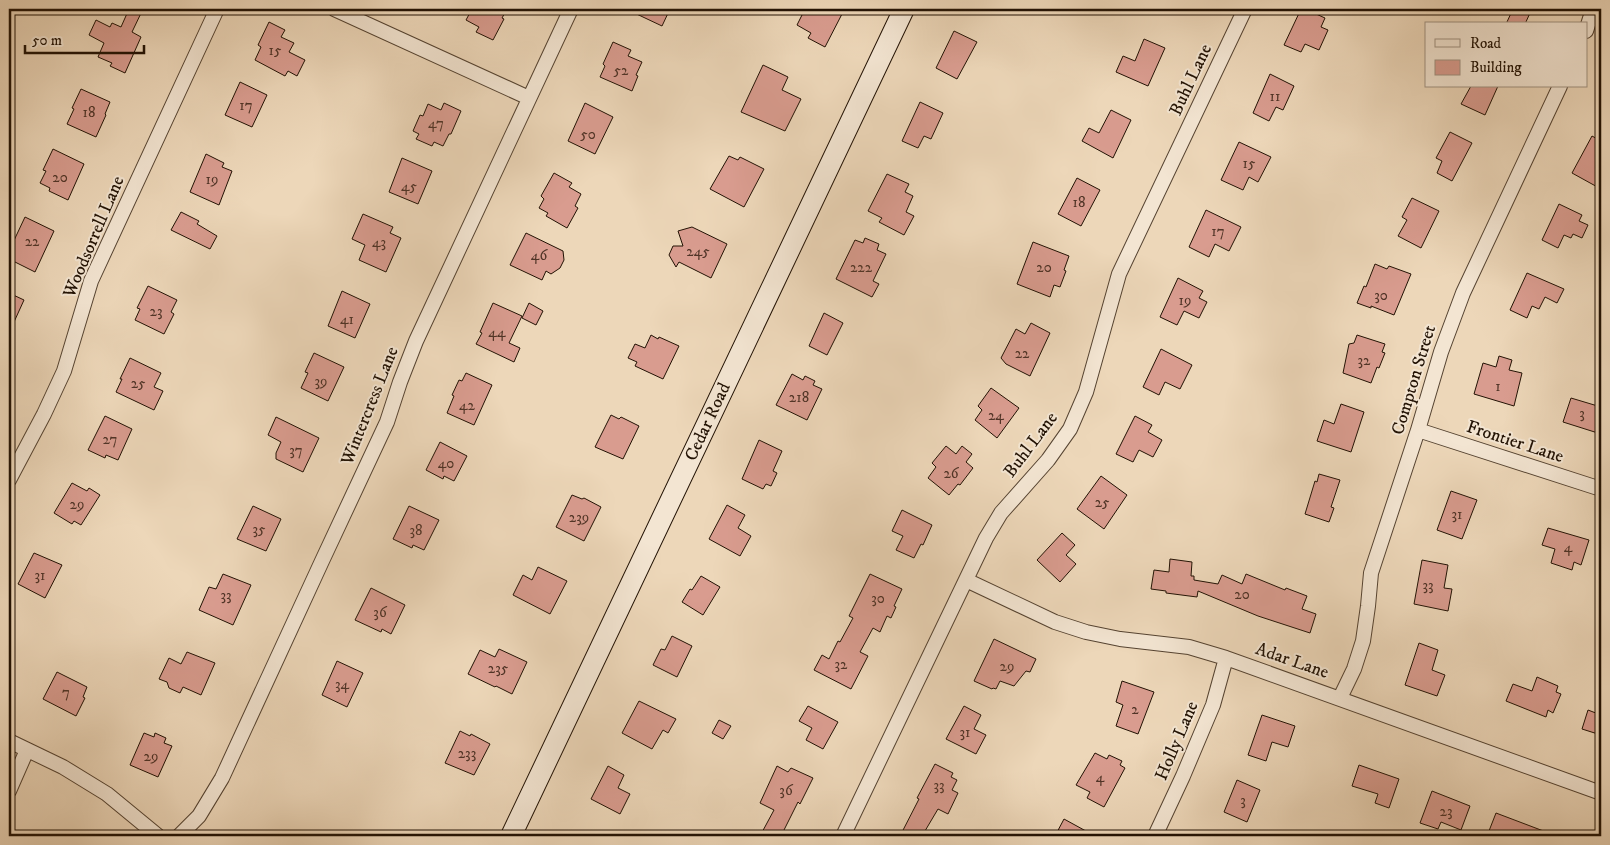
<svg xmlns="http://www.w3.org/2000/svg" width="1610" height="845" font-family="'IM FELL DW Pica',serif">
  <rect width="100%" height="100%" fill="#edd7b9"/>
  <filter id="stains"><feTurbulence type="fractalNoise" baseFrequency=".004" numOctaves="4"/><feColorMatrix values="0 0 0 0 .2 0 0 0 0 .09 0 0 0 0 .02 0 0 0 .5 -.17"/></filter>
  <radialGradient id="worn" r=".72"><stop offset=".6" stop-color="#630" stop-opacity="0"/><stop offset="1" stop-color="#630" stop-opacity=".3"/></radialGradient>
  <!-- building -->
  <path fill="#d99c8f" stroke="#221204" d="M129 9H143L132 32 141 37 125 73 110 66 112 63 98 57 104 43 89 35 96 20 110 27 112 23 121 27Z
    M472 9H507L502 18 504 19 493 40 476 32 479 27 466 20Z
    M626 9H670L662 26Z
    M805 9H832L842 14 825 47 808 38 811 33 797 25Z
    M1301 9H1305L1325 18 1321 27 1328 30 1319 50 1305 44 1301 52 1284 45Z
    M1513 9H1521L1530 13 1525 24H1506Z
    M269 22 285 30 281 37 294 43 289 52 305 60 297 76 288 71 285 76 255 60 261 47 258 45Z
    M954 31 977 42 957 79 936 68Z
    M1144 39 1165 48 1148 86 1116 72 1123 56 1135 61Z
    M613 42 631 50 628 56 642 62 636 75 638 76 632 91 600 77 605 66 603 64Z
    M763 65 788 77 782 90 801 99 785 131 741 112Z
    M1270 74 1294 86 1283 110 1276 107 1269 121 1253 113Z
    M240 82 267 95 252 127 225 115Z
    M1471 86H1498L1485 115 1461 104Z
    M81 89 110 102 105 114 106 115 96 137 67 124 74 109 72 108Z
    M920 102 943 113 931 139 924 136 918 148 902 141Z
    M444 103 461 111 451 134H449L443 146 434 142 432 146 416 139 419 134 413 131 420 115 423 116 428 104 441 110Z
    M585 103 613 117 595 154 568 141Z
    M1111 110 1131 120 1113 158 1082 141 1089 128 1099 133Z
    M1450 132 1472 143 1452 181 1437 173 1442 161 1436 158Z
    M1592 136 1601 141V189L1572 173Z
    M1239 142 1271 157 1258 182 1249 177 1243 190 1221 180Z
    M53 149 84 164 68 200 49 191 50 188 40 183 46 171 43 170Z
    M206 154 224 163 222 167 232 171 219 205 190 192Z
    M729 156 738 160 740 157 764 169 744 207 710 189Z
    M402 158 432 171 418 204 389 192Z
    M554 173 572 183 569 187 581 194 575 206 578 208 567 228 546 216 548 213 539 208 544 199 541 196Z
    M887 174 909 184 905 192 913 196 906 212 914 216 904 235 879 222 882 218 868 211Z
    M1077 178 1100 190 1081 226 1058 214Z
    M1412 198 1439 211 1421 248 1398 236 1407 220 1402 217Z
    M1559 204 1582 215 1579 221 1588 225 1582 238 1573 234 1571 238 1564 235 1558 248 1542 240Z
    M1206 210 1241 227 1229 251 1215 244 1209 257 1189 247Z
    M181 212 199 221 197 224 217 236 210 249 171 230Z
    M363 214 393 227 390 233 401 238 386 272 359 260 365 245 352 239Z
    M25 217 54 231 35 272 9 259V251Z
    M692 227 727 244 711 278 679 262 676 267 669 255 673 246H683L678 231Z
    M526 233 563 251 564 260 560 268 551 274 546 271 542 280 510 265Z
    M865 238 879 244 877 250 886 254 873 281 879 284 872 297 836 279 855 240 863 243Z
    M1033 242 1069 256 1064 270 1066 271 1060 287 1054 285 1050 297 1017 284Z
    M1375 264 1387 269 1389 266 1411 274 1394 315 1371 306V308L1357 303 1364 286 1366 287Z
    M1527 273 1564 289 1557 303 1545 297 1539 309 1532 306 1527 318 1510 310Z
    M1178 278 1203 291 1199 298 1207 302 1199 318 1184 311 1177 325 1160 317Z
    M148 286 177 300 171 312 174 314 164 334 135 320 140 309 137 308Z
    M342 291 370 304 355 338 328 326Z
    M9 293 24 300 9 333Z
    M493 303 522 316 509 343 520 348 514 362 476 344 482 333 480 332Z
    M529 303 543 311 536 325 522 318Z
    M824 313 843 323 827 355 809 346Z
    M1031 323 1050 333 1030 376 1006 364 1001 358 1016 329 1025 334Z
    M651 335 658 339 659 337 679 346 663 379 635 366 637 362 628 358 635 344 645 348Z
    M1357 335 1385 344 1382 352 1385 353 1379 368 1377 367 1371 383 1343 373 1349 344 1354 343Z
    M1161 349 1192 365 1180 389 1165 382 1159 395 1143 387Z
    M314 353 344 367 328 401 301 388 308 373 305 372Z
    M1499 356 1512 360 1509 370 1522 373 1514 406 1474 394 1483 363 1496 367Z
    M130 358 161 373 154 387 163 391 154 410 116 392 122 379H120Z
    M466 373 492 385 474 425 447 413 454 396 452 395 459 380 462 381Z
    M792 374 803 380 805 376 815 381 813 385 822 389 807 420 776 405Z
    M991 388 1019 408 997 438 975 420 982 410 978 406Z
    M1571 398 1601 407V434L1563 422Z
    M1341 404 1364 412 1351 452 1317 441 1324 420 1334 424Z
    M611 415 619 419 621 417 639 426 623 459 595 447Z
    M105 416 132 429 118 460 106 455 105 458 88 450Z
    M1135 416 1152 425 1148 432 1162 440 1153 457 1139 450 1133 462 1116 454Z
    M276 417 319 438 303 472 276 459V453L281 442 268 435Z
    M759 440 782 451 773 471 777 473 771 486 766 484 763 489 742 479Z
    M440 442 467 456 454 481 444 476 443 479 426 470Z
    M946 446 956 454 962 446 972 454 966 462 973 468 960 485 958 484 949 495 928 478 936 467 932 463Z
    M1319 474 1340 480 1331 507 1334 508 1329 522 1305 514 1315 481 1317 482Z
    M1101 476 1127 495 1104 529 1077 509Z
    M72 483 87 491 89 488 100 495 81 525 74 521 72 524 54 513Z
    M1451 491 1477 500 1462 539 1437 530Z
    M572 495 582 499 584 498 601 507 584 541 556 527Z
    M727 505 745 515 738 528 751 536 740 556 709 539Z
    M253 506 281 519 266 551 237 539Z
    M409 506 439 520 424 550 413 545 412 548 393 539Z
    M902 510 932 525 923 545 921 544 914 558 896 550 903 536 892 531Z
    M1548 528 1589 540 1581 565 1574 562 1572 570 1551 563 1555 549 1542 545Z
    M1062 533 1075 545 1066 555 1076 564 1060 582 1037 560Z
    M34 553 62 565 45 598 18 584Z
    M1170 559 1192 562 1191 576H1194V580L1218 584 1222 575 1242 584 1246 574 1285 590 1286 588 1307 596 1302 609 1316 614 1310 633 1258 616 1198 591 1197 597 1166 593V591L1151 589 1154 570 1169 572Z
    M1422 560 1448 565 1444 588 1452 589 1448 611 1414 604Z
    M538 567 567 581 550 614 513 595 523 575 532 580Z
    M223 574 251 585 233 625 199 610 209 587 216 589Z
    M870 574 902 589 894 606 896 607 891 618 887 616 880 632 873 628 860 652 868 656 851 689 814 670 822 655 829 659 838 641 840 642 853 618 849 616Z
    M701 576 720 587 703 615 682 602 690 589 692 590Z
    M371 588 405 605 391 634 382 629 381 632 355 620Z
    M672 636 692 646 677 677 653 665 661 649 665 650Z
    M994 639 1036 659 1030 672 1026 671 1014 686 1000 681 996 689 993 688 992 689 974 681Z
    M1419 643 1438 650 1432 670 1445 675 1437 696 1405 685Z
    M499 649 527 662 512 694 496 686 495 687 468 674 480 650 495 657Z
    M187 652 215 663 201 695 183 687 180 693 169 688 167 682 159 679 169 658 181 664Z
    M337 661 363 673 347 707 322 695Z
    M57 672 87 687 83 697 85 698 76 716 43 699Z
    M1537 677 1558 686 1556 692 1561 694 1553 713 1548 710 1546 717 1506 701 1513 684 1532 691Z
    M1122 681 1154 692 1138 734 1116 726 1123 705 1116 702Z
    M639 701 676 719 668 733 663 730 652 749 622 733Z
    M808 706 838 722 823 749 806 740 812 728 799 721Z
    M964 706 981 715 974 729 986 735 976 754 946 739Z
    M1588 710 1601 715V735L1582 729Z
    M1262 715 1295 726 1288 747 1272 742 1266 761 1248 755Z
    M719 720 731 726 723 739 712 733Z
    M460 731 470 736 471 734 490 744 474 775 445 763Z
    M144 733 154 737 155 733 166 738 164 743 172 746 158 777 130 765Z
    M1095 753 1107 759 1109 755 1122 761 1120 765 1125 768 1104 807 1087 798 1090 792 1076 785Z
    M935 764 953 773 951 777 957 780 952 790 958 793 948 814 938 809 922 836H900L919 799 917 798Z
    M1359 765 1399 779 1389 808 1375 803 1378 794 1352 786Z
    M608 766 624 775 618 788 630 794 620 814 591 799Z
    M777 766 788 772 791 768 813 778 800 804 798 802 781 836H760L774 810 760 803Z
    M1237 780 1260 790 1247 822 1224 812Z
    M1432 791 1470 806 1461 830 1441 822 1438 829 1420 823Z
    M1496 813 1554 835V836H1487Z
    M1064 819 1095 836H1055Z"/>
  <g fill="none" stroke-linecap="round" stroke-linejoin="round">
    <defs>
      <path id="street" d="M334 9 529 98
        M1586 31 1593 9
        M1418 430 1601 489
        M9 480 44 414 64 371 91 281 217 9
        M966 580 1055 622 1086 632 1120 639 1189 647 1226 658 1601 793
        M1340 698 1354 669 1363 641 1368 606 1371 573 1418 430 1441 352 1463 293 1560 86
        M9 741 63 767 107 794 158 836
        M9 791 27 750
        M179 836 199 816 222 778 322 561 387 422 400 382 416 341 571 9
        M843 836 986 538 1001 513 1048 460 1070 429 1086 392 1119 274 1245 9
        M1155 836 1183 776 1213 705 1226 658"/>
      <path id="secondary" d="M511 836 904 9"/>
    </defs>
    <!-- street casing -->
    <use href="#street" stroke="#554331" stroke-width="16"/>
    <!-- secondary casing -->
    <use href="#secondary" stroke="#221204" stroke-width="22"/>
    <!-- street -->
    <use href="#street" stroke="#f3e5d2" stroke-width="14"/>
    <!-- secondary -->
    <use href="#secondary" stroke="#f3e5d2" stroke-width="20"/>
  </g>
  <g text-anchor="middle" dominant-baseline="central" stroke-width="4" stroke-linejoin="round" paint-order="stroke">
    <!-- number labels -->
    <g font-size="15" fill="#503427">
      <text x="275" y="50">15</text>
      <text x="621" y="70">52</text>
      <text x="1275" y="96">11</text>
      <text x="246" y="105">17</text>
      <text x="89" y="112">18</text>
      <text x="436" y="123">47</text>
      <text x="588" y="134">50</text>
      <text x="1249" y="163">15</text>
      <text x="60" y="177">20</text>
      <text x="212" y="179">19</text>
      <text x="409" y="186">45</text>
      <text x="1079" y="202">18</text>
      <text x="1218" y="231">17</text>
      <text x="32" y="241">22</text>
      <text x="379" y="242">43</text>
      <text x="698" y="251">245</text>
      <text x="539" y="255">46</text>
      <text x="861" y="267">222</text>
      <text x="1044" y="267">20</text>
      <text x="1381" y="295">30</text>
      <text x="1185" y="300">19</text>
      <text x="156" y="311">23</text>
      <text x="347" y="319">41</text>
      <text x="497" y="332">44</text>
      <text x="1022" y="353">22</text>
      <text x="1364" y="360">32</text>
      <text x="321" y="381">39</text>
      <text x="138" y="383">25</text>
      <text x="1498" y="386">1</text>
      <text x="799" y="397">218</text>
      <text x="467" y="405">42</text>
      <text x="1582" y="413">3</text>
      <text x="996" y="415">24</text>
      <text x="110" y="439">27</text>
      <text x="296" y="450">37</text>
      <text x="446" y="463">40</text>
      <text x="951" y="473">26</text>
      <text x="1102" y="502">25</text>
      <text x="77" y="504">29</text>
      <text x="1457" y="514">31</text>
      <text x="579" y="517">239</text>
      <text x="259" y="529">35</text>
      <text x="416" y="530">38</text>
      <text x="1568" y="547">4</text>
      <text x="40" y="575">31</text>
      <text x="1428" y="585">33</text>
      <text x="1242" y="594">20</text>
      <text x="226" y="595">33</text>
      <text x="878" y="598">30</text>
      <text x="380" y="612">36</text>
      <text x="841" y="664">32</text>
      <text x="1007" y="666">29</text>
      <text x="498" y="668">235</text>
      <text x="342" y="684">34</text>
      <text x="66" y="692">7</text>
      <text x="1135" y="709">2</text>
      <text x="965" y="732">31</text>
      <text x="467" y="753">233</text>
      <text x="151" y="756">29</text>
      <text x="1100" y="777">4</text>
      <text x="939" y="785">33</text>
      <text x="786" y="790">36</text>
      <text x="1243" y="800">3</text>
      <text x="1446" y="811">23</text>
    </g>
    <!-- street labels -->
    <g font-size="18" fill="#221204" stroke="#f3e5d2">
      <text transform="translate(1191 80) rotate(-65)">Buhl Lane</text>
      <text transform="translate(94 237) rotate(-67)">Woodsorrell Lane</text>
      <text transform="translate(1414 380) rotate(-73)">Compton Street</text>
      <text transform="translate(370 406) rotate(-68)">Wintercress Lane</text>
      <text transform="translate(708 422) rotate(-65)">Cedar Road</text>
      <text transform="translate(1515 442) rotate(18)">Frontier Lane</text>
      <text transform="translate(1031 445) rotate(-53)">Buhl Lane</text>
      <text transform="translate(1292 661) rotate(19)">Adar Lane</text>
      <text transform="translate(1177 741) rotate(-67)">Holly Lane</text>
    </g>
  </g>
  <!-- margin -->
  <rect width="1610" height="845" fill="none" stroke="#edd7b9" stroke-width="30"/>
  <rect x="10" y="10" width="1590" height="825" fill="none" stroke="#221204" stroke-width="2.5"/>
  <rect x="15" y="15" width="1580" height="815" fill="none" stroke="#221204"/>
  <!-- legend -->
  <rect x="1425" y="22" width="162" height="65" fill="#f3e5d2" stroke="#9f9180"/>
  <rect x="1435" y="39" width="25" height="8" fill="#f3e5d2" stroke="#9f9180"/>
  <text x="1470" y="48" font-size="15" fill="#221204">Road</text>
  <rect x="1435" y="60" width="25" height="15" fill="#d99c8f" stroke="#9f9180"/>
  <text x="1470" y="72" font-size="15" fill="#221204">Building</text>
  <!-- scale -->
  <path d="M25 45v8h119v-8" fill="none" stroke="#221204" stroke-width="2.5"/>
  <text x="32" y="45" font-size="15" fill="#221204" stroke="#f3e5d2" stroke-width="4" paint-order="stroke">50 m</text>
  <rect width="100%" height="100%" filter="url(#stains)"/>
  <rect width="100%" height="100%" fill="url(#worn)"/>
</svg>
